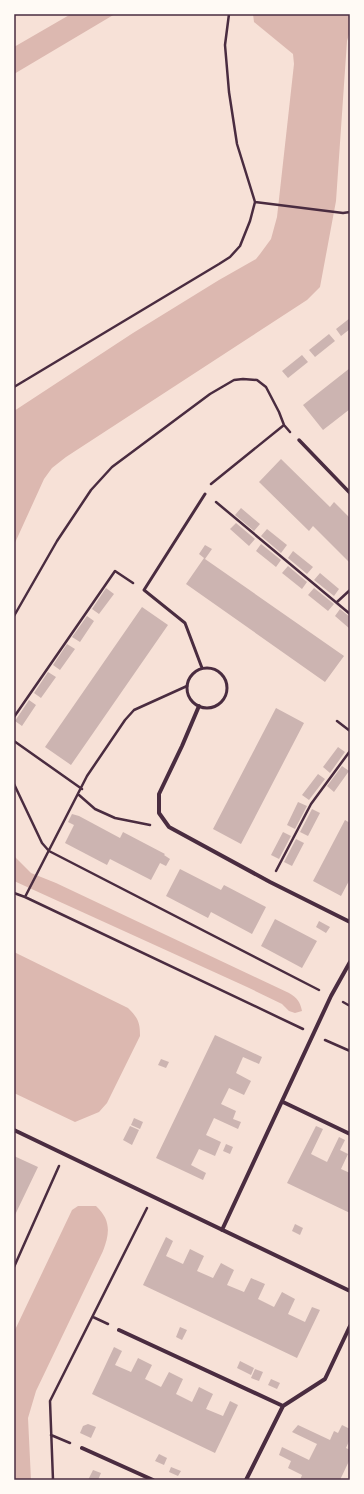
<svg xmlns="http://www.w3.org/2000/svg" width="364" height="1494" font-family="Mulish,sans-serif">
  <rect width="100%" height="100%" fill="#f7e1d7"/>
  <!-- water -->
  <path fill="#dcb8b0" d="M71 14H115L14 74V47Z
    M253 14H350V31L347 41 336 201 320 287 307 300 66 457 52 468 44 479 14 545V411L133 333 219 280 256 259 260 254 271 239 277 217 294 64 293 54 254 22Z
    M14 856 31 873 56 883 289 993C297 998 300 1001 302 1011L295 1013 289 1011 282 1004 247 987 14 881Z
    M14 952 128 1008C138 1018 140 1022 140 1036L107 1103 99 1112 75 1122 14 1093Z
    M78 1206H96C111 1220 110 1233 103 1251L36 1391 28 1418 31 1480H14V1332L72 1210Z"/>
  <!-- building -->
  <path fill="#ccb4b1" d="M350 318V329L341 336 336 329Z
    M329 334 335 341 315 357 309 350Z
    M302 355 308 362 288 378 282 371Z
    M350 368V409L323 430 303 405Z
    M281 459 330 507 334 502 350 518V563L313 526 309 531 259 482Z
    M241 508 260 524 254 531 235 515Z
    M236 523 255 539 249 546 230 529Z
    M267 529 287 545 281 553 261 536Z
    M261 544 281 560 276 567 256 551Z
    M205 545 212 549 205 559 344 656 325 682 186 584 204 558 199 554Z
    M293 551 313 567 307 574 288 558Z
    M288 566 307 582 302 589 282 573Z
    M320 573 339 589 334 596 314 580Z
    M106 588 114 594 99 614 92 609Z
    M314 588 334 604 328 611 308 595Z
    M142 607 168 625 71 765 45 747Z
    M340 609 350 617V629L335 616Z
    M87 616 94 621 80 642 72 637Z
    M67 644 75 649 60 670 53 665Z
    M48 672 56 677 41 698 34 693Z
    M29 700 36 705 22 726 15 721Z
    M276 708 304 723 241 844 213 829Z
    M338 747 345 752 330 773 323 767Z
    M342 766 349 771 334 792 327 786Z
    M318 774 325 779 309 800 302 795Z
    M298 802 307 806 295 829 287 825Z
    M312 809 320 813 308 836 300 832Z
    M72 814 79 816 120 838 123 832 165 854 164 855 170 859 166 866 160 863 151 880 110 859 107 865 65 843 74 825 68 822Z
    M345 820 350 823V879L341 896 313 881Z
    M283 832 291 836 279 859 271 855Z
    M296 839 304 843 292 866 284 862Z
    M180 869 221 890 224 885 266 907 252 934 211 912 208 918 166 896Z
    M275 919 317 941 302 968 261 946Z
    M319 921 330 927 326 933 316 927Z
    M215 1035 262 1057 259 1064 243 1057 236 1073 251 1081 244 1095 229 1088 221 1104 236 1111 233 1119 241 1122 238 1129 214 1118 206 1135 221 1142 215 1156 199 1149 191 1165 206 1173 203 1180 156 1158Z
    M161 1059 169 1062 166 1068 158 1065Z
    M134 1118 143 1122 140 1129 131 1125Z
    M130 1126 139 1130 132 1145 123 1140Z
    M316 1126 323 1129 311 1154 327 1162 339 1137 345 1140 340 1150 348 1154 341 1169 350 1173V1213L287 1183Z
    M226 1144 233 1147 230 1154 223 1151Z
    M14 1156 38 1167 14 1217Z
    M295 1224 303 1228 300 1235 292 1231Z
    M166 1237 173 1241 166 1256 183 1264 190 1249 204 1256 197 1271 213 1278 221 1263 234 1270 227 1285 244 1292 251 1278 265 1284 258 1299 274 1307 282 1292 295 1299 288 1314 305 1322 312 1307 320 1310 297 1358 143 1285Z
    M180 1327 187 1330 182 1340 176 1337Z
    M114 1347 122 1351 115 1365 131 1372 138 1358 152 1365 145 1379 161 1387 169 1372 183 1379 176 1394 192 1402 199 1387 213 1394 206 1409 223 1416 230 1401 238 1405 215 1453 92 1394Z
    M240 1361 254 1368 251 1375 237 1368Z
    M255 1369 263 1372 259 1381 251 1378Z
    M271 1379 280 1383 277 1389 268 1385Z
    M88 1424 96 1427 91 1438 80 1433 83 1426Z
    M298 1425 330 1440 334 1431 338 1433 342 1425 350 1429V1439L346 1448 350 1450V1459L340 1480H300L302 1475 288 1468 291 1461 279 1455 282 1447 309 1460 317 1444 292 1432Z
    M159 1454 167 1458 164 1465 155 1461Z
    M171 1467 181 1471 178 1476 169 1472Z
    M93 1470 101 1473 98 1480H88Z"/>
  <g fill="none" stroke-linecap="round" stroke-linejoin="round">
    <!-- path -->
    <path stroke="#4a2c40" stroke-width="2.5" d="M255 202 343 213 350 212
      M14 387 219 264 230 257 240 246 250 221 255 202 237 144 229 92 225 45 229 14
      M211 484 284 425
      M216 502 350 614
      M337 602 350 590
      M14 616 57 541 91 490 112 467 210 394 234 380 243 379 257 380 266 387 279 412 284 425 290 432
      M14 717 115 571 133 583
      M337 721 350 731
      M14 741 82 789
      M14 784 42 843 49 851 319 990
      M79 795 95 809 115 818 150 825
      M276 871 311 804 350 751
      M14 893 25 897 303 1029
      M25 897 87 776 125 720 134 710 187 686
      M343 1002 350 1006
      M325 1040 350 1051
      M14 1267 59 1166
      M93 1317 108 1324
      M51 1435 70 1443
      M53 1480 50 1401 147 1208"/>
    <!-- service -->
    <path stroke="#4a2c40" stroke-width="3" d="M202 668 185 623 144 590 205 494
      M187 688a20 20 0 1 1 40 0a20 20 0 1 1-40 0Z"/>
    <!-- pedestrian -->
    <path stroke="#4a2c40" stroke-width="3.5" d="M299 440 350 493"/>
    <!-- minor -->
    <path stroke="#4a2c40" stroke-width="4" d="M199 706 182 746 159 794V813L169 827 270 882 350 922
      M283 1102 350 1134
      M14 1130 350 1291
      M222 1230 331 996 350 962
      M119 1330 283 1406
      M82 1448 153 1480
      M246 1480 283 1406 325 1379 350 1326"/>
  </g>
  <!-- border -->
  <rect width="364" height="1494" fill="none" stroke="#fffaf5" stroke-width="30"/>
  <rect x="15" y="15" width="334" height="1464" fill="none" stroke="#4a2c40" stroke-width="1.5"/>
</svg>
